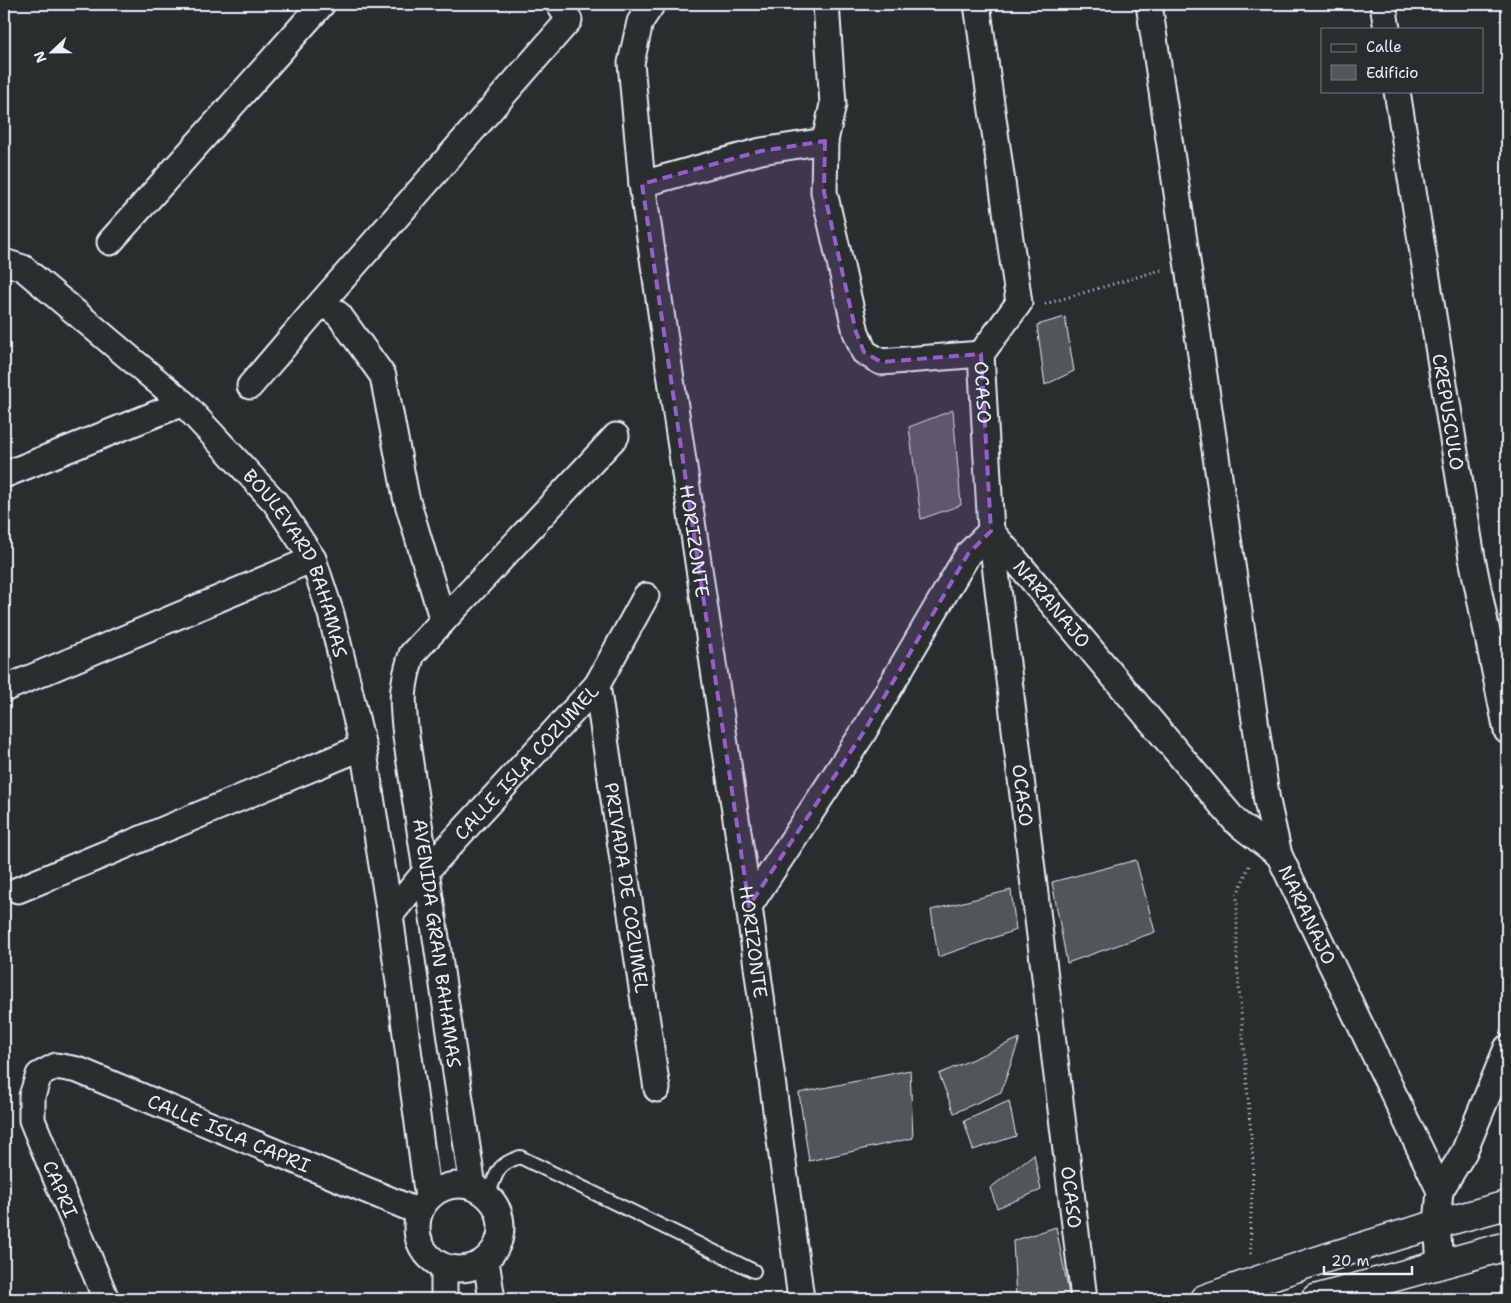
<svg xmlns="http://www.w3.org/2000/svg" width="1511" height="1303" font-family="'Shantell Sans',sans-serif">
  <rect width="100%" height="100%" fill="#2a2d2e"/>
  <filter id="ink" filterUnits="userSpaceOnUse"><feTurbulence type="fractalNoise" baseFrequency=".02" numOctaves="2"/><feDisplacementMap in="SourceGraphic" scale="10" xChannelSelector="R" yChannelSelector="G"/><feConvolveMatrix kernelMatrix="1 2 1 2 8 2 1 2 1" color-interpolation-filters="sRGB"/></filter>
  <g filter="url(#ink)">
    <!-- building -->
    <path fill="#535759" stroke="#e8f1f8" d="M1065 317 1074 371 1045 385 1037 325Z
      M953 410 961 505 921 519 909 427Z
      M1136 860 1155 932 1067 963 1052 882Z
      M1011 890 1016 930 938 957 931 910Z
      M1020 1038 1001 1092 954 1113 939 1074Z
      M910 1070 913 1138 809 1161 799 1093Z
      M1009 1101 1016 1136 973 1150 964 1121Z
      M1034 1154 1041 1190 997 1208 990 1188Z
      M1056 1227 1070 1299H1016L1013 1241Z"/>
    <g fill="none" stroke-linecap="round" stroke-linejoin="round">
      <defs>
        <path id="lane" d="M488 1196C497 1174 495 1165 520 1157L754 1271"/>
        <g id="street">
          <path id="s1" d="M652 4 640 22 631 63 642 184 749 906 801 1299"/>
          <path id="s2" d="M977 4 1019 303 981 354 991 531 1084 1299"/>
          <path d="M1149 4 1267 801 1279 855"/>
          <path d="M1383 4 1387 29"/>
          <path id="s3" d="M1397 91 1472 558 1507 731"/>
          <path d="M825 141 833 104 826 4"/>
          <path d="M642 184 761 151 825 141 824 192 856 332 864 352 881 362 981 354"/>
          <path d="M110 242 322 4"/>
          <path id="s4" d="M4 262 23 268 183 403 275 502 313 559 331 614 363 747 390 915 428 1198"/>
          <path d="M322 302 339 315 383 376 406 497 443 621"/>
          <path d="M250 386 322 302 569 20 559 4"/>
          <path d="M4 475 183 403"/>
          <path id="s5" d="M597 685 657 1089"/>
          <path d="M4 689 313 559"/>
          <path d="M18 890 363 747"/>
          <path id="s6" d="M749 906 863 733 968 554 991 531 1236 822 1279 855 1440 1191 1437 1223 1440 1264"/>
          <path id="s7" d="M390 915 427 870 597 685 646 596"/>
          <circle cx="459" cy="1227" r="42"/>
          <path d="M473 1187 406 736C402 701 401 688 412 654L616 436"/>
          <path d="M1440 1191 1464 1152 1507 1048"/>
          <path d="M486 1261 492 1299"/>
          <path id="s8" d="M106 1299 32 1120V1096L39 1075 56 1066 78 1070 419 1212"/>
          <path d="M444 1299V1267"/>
        </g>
        <path id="secondary" d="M1204 1299C1303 1264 1405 1232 1507 1205
          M1315 1299 1507 1246"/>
      </defs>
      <!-- lane casing -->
      <use href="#lane" stroke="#e8f1f8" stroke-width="16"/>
      <!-- street casing -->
      <use href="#street" stroke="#e8f1f8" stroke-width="29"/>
      <!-- secondary casing -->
      <use href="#secondary" stroke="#e8f1f8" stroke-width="31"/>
      <!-- path -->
      <path stroke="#e8f1f8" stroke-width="3" stroke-dasharray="1 4" stroke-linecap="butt" d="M1045 304 1161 270
        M1249 866 1237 895V962L1253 1160C1253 1192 1249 1223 1251 1254"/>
      <!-- lane -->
      <use href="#lane" stroke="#2a2d2e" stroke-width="12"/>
      <!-- street -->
      <use href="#street" stroke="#2a2d2e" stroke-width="25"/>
      <!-- secondary -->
      <use href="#secondary" stroke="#2a2d2e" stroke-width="28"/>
    </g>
  </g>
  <!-- marked area -->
  <path fill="#965dcd" fill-opacity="0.2" stroke="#965dcd" stroke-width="4" stroke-dasharray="10 6" stroke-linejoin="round" d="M825 141 824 192 856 332 864 352 881 362 981 354 991 531 968 554 863 733 749 906 642 184 761 151Z"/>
  <g text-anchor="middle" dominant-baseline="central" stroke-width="5" stroke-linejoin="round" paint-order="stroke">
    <!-- street labels -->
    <g font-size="19" fill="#e8f1f8" stroke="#2a2d2e">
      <text stroke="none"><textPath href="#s2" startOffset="404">OCASO</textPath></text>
      <text stroke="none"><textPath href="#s3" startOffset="325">CREPUSCULO</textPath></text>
      <text stroke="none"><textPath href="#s1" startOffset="546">HORIZONTE</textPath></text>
      <text stroke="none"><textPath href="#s4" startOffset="429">BOULEVARD BAHAMAS</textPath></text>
      <text stroke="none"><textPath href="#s6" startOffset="542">NARANAJO</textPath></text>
      <text stroke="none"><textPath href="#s7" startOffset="205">CALLE ISLA COZUMEL</textPath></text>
      <text stroke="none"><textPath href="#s2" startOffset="809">OCASO</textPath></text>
      <text stroke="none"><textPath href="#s5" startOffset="205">PRIVADA DE COZUMEL</textPath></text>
      <text stroke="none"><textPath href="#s6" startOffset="948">NARANAJO</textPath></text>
      <text stroke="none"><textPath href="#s1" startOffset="951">HORIZONTE</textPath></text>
      <text transform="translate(437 943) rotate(82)">AVENIDA GRAN BAHAMAS</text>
      <text stroke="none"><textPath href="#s8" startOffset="445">CALLE ISLA CAPRI</textPath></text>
      <text transform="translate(60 1189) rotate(67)">CAPRI</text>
      <text stroke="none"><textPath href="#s2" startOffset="1214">OCASO</textPath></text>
    </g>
  </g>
  <!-- margin -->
  <rect width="1511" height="1303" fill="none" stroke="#2a2d2e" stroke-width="20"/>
  <rect x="10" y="10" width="1491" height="1283" fill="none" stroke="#e8f1f8" stroke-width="2" filter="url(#ink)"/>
  <!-- legend -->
  <rect x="1321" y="28" width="162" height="65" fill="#2a2d2e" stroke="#767b7f"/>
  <rect x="1331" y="44" width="25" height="8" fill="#2a2d2e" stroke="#767b7f"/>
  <text x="1366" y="52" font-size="15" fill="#e8f1f8">Calle</text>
  <rect x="1331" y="65" width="25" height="15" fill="#535759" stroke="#767b7f"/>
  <text x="1366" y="78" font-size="15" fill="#e8f1f8">Edificio</text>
  <!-- north arrow -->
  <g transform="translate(52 52) rotate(248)" stroke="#2a2d2e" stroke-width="4" paint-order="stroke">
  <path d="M0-4L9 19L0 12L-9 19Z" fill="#e8f1f8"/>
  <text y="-8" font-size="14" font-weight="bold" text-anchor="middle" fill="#e8f1f8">N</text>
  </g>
  <!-- scale -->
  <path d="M1324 1266v8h88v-8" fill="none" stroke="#e8f1f8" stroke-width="2.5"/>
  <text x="1331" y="1266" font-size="15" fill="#e8f1f8" stroke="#2a2d2e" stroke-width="4" paint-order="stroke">20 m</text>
</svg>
